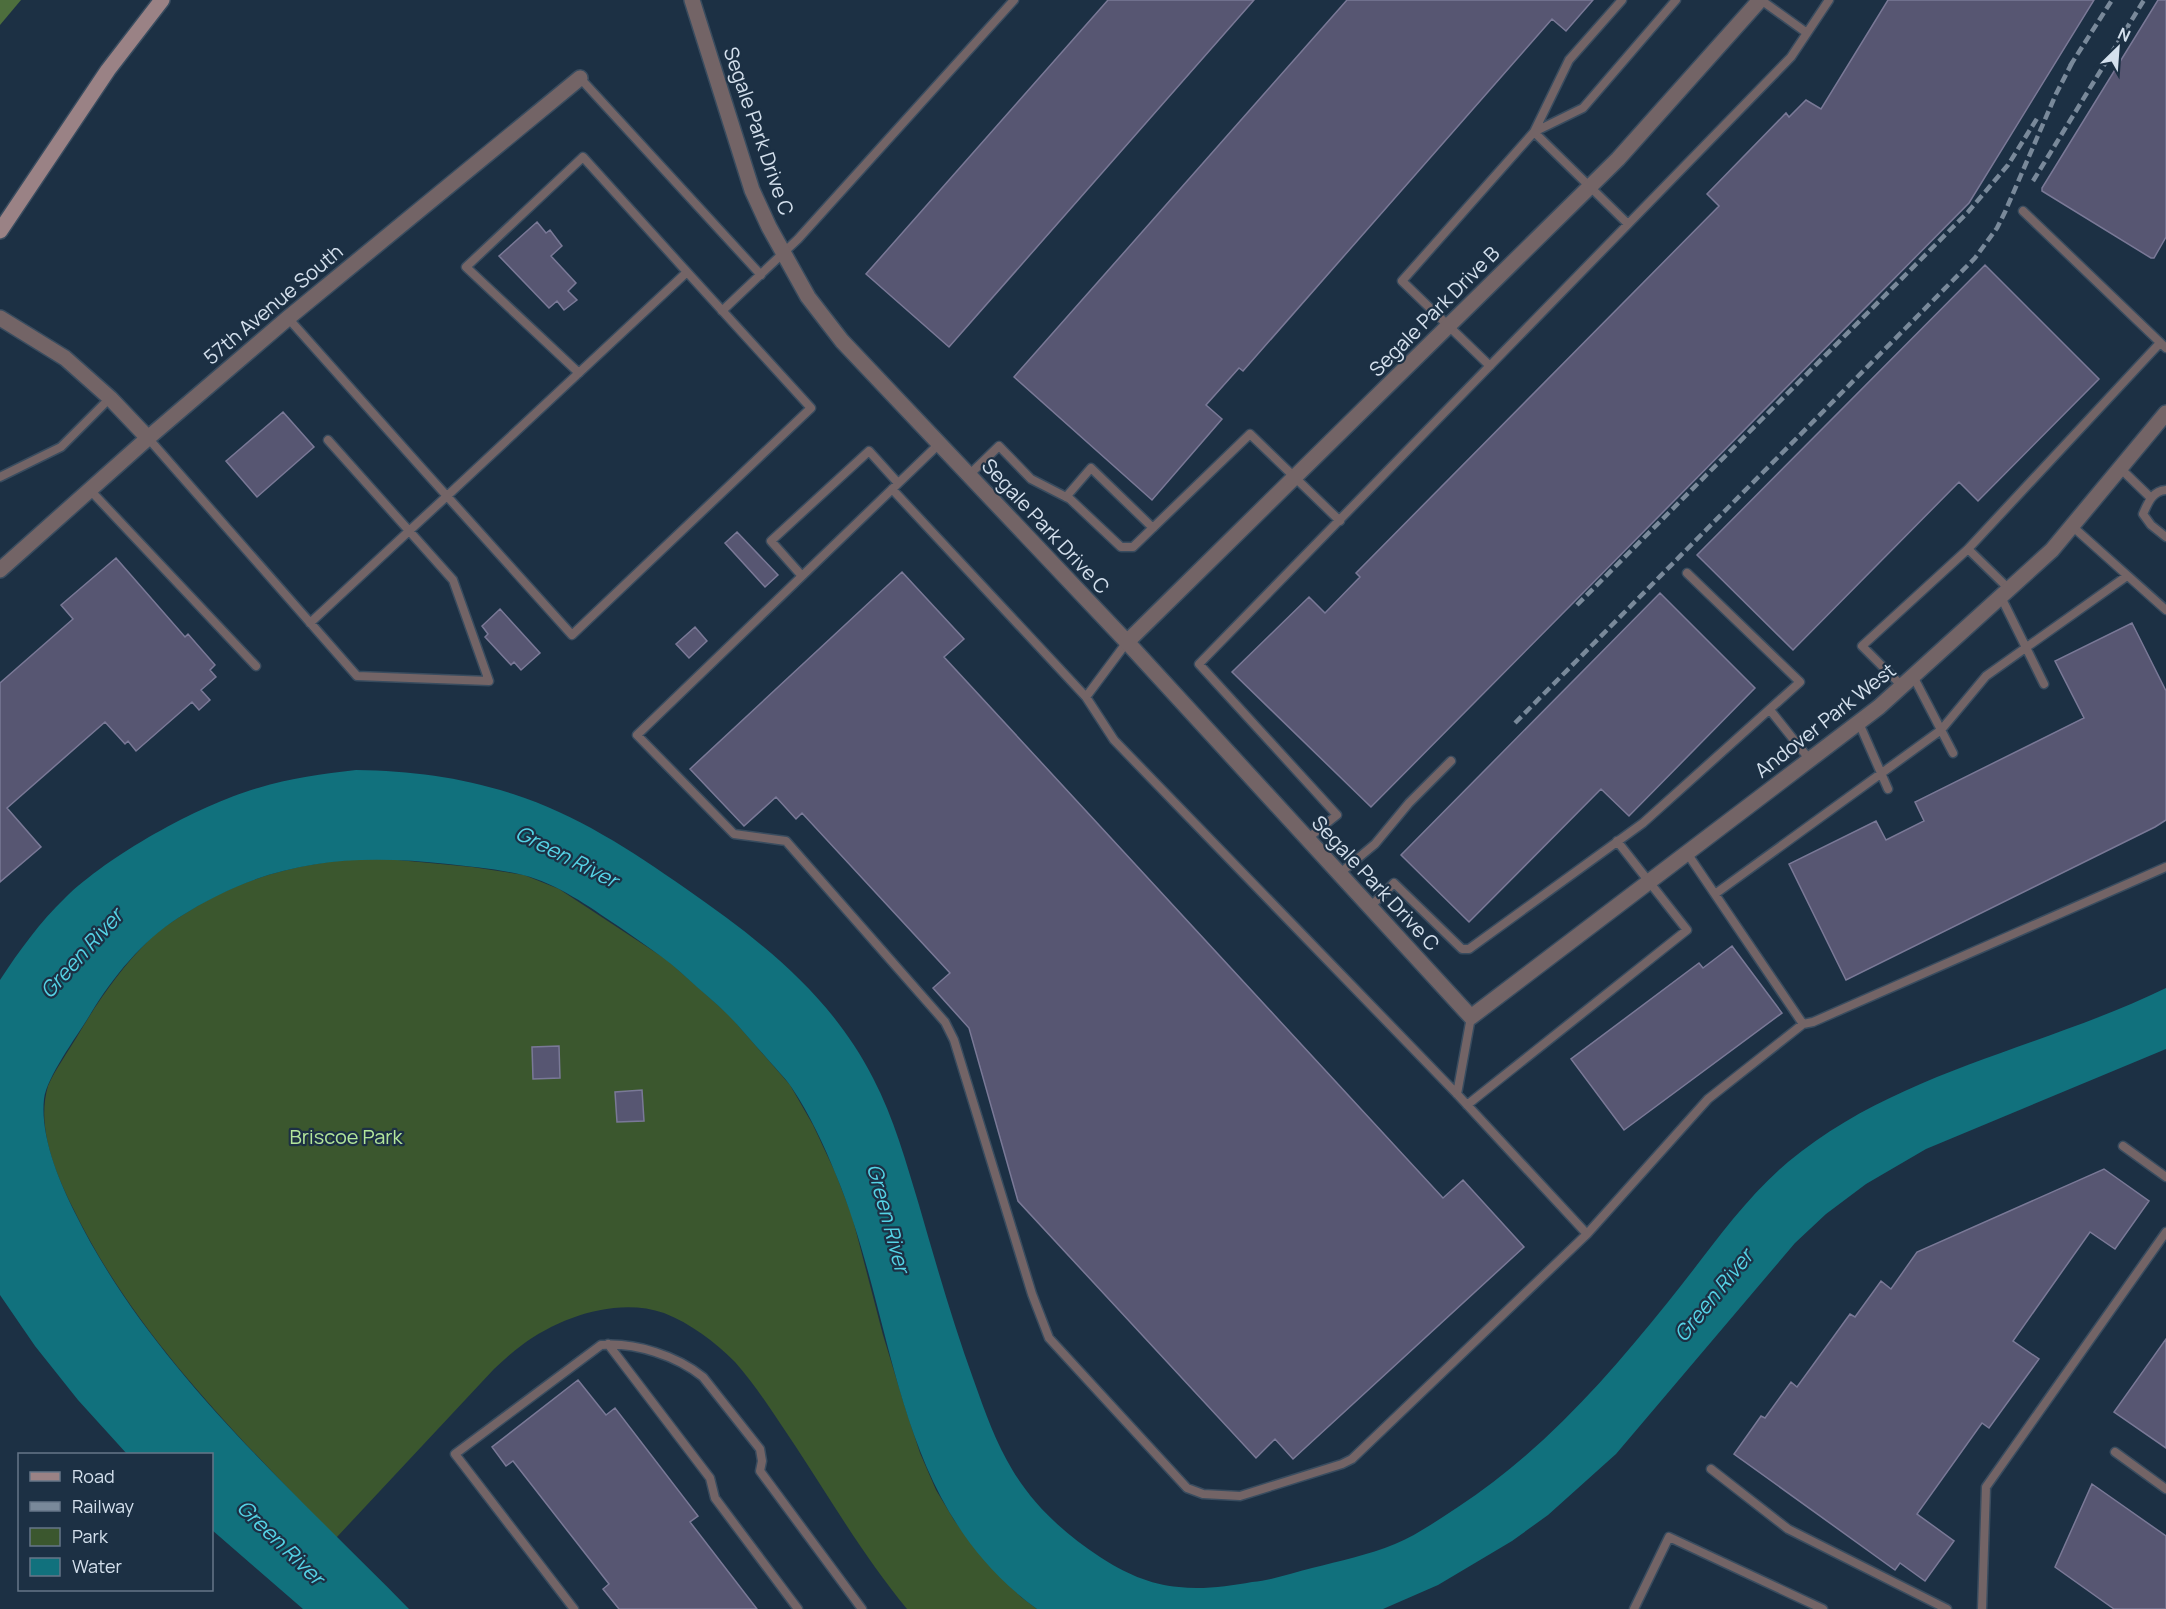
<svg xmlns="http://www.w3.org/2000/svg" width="2166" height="1609" font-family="Manrope,sans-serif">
  <rect width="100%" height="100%" fill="#1c3044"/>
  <!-- green -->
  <path fill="#3b572e" d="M377 858 472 867 524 875 559 889 667 960 729 1015 790 1085 813 1125 835 1172 852 1216 883 1335 905 1407 920 1453 936 1490 954 1520 978 1552 1021 1597 1037 1609H907C865 1558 832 1502 796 1447 777 1419 758 1388 735 1362 715 1342 690 1323 664 1313 617 1297 560 1317 522 1345 512 1352 503 1361 494 1369L336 1538C239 1437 135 1336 73 1208 55 1172 36 1127 48 1086 56 1068 68 1052 78 1035 98 1001 121 968 149 940 160 929 173 921 186 913 243 876 309 860 377 858Z"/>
  <!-- forest -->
  <path fill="#4d6e3d" d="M0 0H21L0 25Z"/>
  <!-- water -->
  <path fill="#11717d" d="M356 770C412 771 460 777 513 794 576 814 632 851 685 888 761 941 830 994 873 1078 894 1118 906 1162 919 1205 936 1264 953 1323 974 1381 985 1412 996 1443 1013 1471 1035 1507 1065 1534 1100 1557 1123 1572 1150 1585 1179 1587 1202 1590 1229 1586 1252 1582 1273 1580 1292 1573 1312 1568 1340 1561 1368 1555 1395 1544 1417 1535 1438 1520 1458 1507 1543 1451 1605 1380 1668 1302 1707 1254 1741 1202 1788 1162 1897 1071 2041 1049 2166 988V1049L1926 1149 1866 1184 1826 1214 1795 1243 1616 1454 1548 1515 1512 1541 1438 1585 1383 1609H1037C891 1503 899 1326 836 1175 824 1145 810 1115 792 1088 784 1076 773 1066 764 1055 752 1042 740 1027 728 1015 715 1002 701 991 687 978 666 958 642 943 618 926 588 906 558 884 523 875 499 869 473 867 448 864 345 853 267 861 178 918 142 941 113 977 91 1013 78 1035 47 1076 44 1099 40 1136 59 1181 75 1213 151 1367 291 1488 409 1609H303L212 1530V1454H127L78 1400 35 1346 0 1295V980C19 951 40 922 65 898 109 855 199 805 258 788 290 778 323 774 356 770Z"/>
  <!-- building -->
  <path fill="#575672" stroke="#7a7997" stroke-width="1.5" d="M1108 0H1254L949 347 866 274Z
    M1347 0H1593L1566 31 1552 19 1243 371 1239 368 1206 405 1222 419 1152 500 1014 377Z
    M1888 0H2094L1969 203 1371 807 1232 672 1309 597 1325 613 1360 577 1356 573 1719 206 1707 194 1786 113 1789 117 1806 100 1821 109Z
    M2158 0H2166V237L2154 258H2151L2042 191V188Z
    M537 222 546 233 550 230 562 246 551 256 576 283 568 291 577 300 564 310 557 301 549 308 499 256Z
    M1985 265 2099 379 1978 501 1959 482 1793 650 1697 555Z
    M283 412 314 447 257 497 226 461Z
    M737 532 778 575 765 587 725 543Z
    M116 558 185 637 188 634 215 665 210 670 216 677 201 690 210 700 199 710 192 702 136 751 128 741 125 744 105 722 7 808 41 847 0 882V683L73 619 61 605Z
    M902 572 964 639 944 657 1443 1198 1463 1180 1524 1247 1293 1459 1275 1439 1256 1458 1018 1201 969 1028 933 988 950 973 802 813 796 819 776 797 744 826 690 769Z
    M1660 593 1755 688 1629 816 1601 789 1469 922 1401 855Z
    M500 609 540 653 521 670 514 662 511 665 485 637 488 634 482 626Z
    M2132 623 2166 691V820L2155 827 1846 980 1789 864 1876 821 1886 840 1924 821 1915 802 2084 718 2055 661Z
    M695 627 707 641 689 658 676 644Z
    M1732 946 1782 1013 1624 1130 1571 1059 1699 963 1703 968Z
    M559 1046 560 1078 533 1079 532 1047Z
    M642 1090 644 1121 617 1122 615 1092Z
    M2104 1169 2149 1201 2115 1249 2090 1232 2013 1341 2039 1359 1989 1428 1982 1423 1917 1514 1954 1541 1925 1581 1900 1563 1895 1570 1734 1454 1761 1416 1765 1418 1791 1382 1797 1387 1850 1314 1855 1317 1881 1281 1891 1289 1917 1252Z
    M2166 1339V1448L2114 1412Z
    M578 1380 606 1415 615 1408 698 1516 690 1522 757 1609H619L603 1589 609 1584 513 1461 506 1466 492 1447Z
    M2092 1484 2166 1536V1609H2114L2055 1567Z"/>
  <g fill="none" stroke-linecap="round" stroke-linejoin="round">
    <defs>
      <path id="service" d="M1761 0 1807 33
        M580 78 761 275
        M2023 211 2166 348
        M1628 224 1534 132 1583 108 1676 0
        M722 311 798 239 1014 0
        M288 318C382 424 477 530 572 635L811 408 687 272 447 496 409 531 310 623
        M1490 366 1402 281 1534 132 1569 60 1622 0
        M579 373 466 267 583 157 687 272
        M148 438 357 676 489 681 453 580 328 440
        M939 444 637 735 734 834 786 841 945 1022 954 1040 1032 1294 1049 1338 1187 1488 1203 1494 1240 1496 1342 1464 1352 1459 1587 1234 1708 1099 1803 1024 1813 1022 2166 867
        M2120 468 2150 497
        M969 475 999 446 1031 479 1070 499 1121 547H1133L1250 434 1340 521
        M0 477 61 447 110 398
        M892 489 1086 697
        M90 490 256 666
        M2166 490C2152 491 2148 503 2143 514L2151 525 2166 537
        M1066 497 1091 468 1153 528
        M2072 526 2166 610
        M1968 549 2009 589
        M802 576 771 541 869 451 898 483
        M2001 597 2044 684
        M1127 642 1086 697 1114 740 1457 1094 1587 1234
        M1913 676 1953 753
        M1902 686 1862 646 1968 549 2160 343
        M1770 710 1810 760
        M1859 723 1888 789
        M1307 839 1337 815 1199 664 1791 57 1829 0
        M1687 853 1803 1024
        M1339 874 1375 844 1409 803 1451 761
        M1715 894 1941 730 1986 676 2127 576
        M1370 907 1394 883 1462 949H1469L1643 823 1800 682 1687 573
        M1457 1094 1471 1017
        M1467 1105 1687 930 1617 841
        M2123 1146 2166 1177
        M608 1344 710 1478 715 1498 798 1609
        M2115 1452 2166 1489
        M1711 1469 1788 1529 1947 1609
        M574 1609 455 1454 601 1345C635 1342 677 1356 703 1377L760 1449 762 1461 760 1471 862 1609
        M1634 1609 1669 1537 1823 1609
        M1982 1609 1986 1487 2166 1232"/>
      <path id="minor" d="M692 0 752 190 769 227 808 297 842 341 1127 642 1471 1017 1879 707 2052 550 2166 413
        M0 318 65 358 110 398 148 438
        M0 570 148 438 288 318 580 78
        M1127 642 1618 159 1760 0"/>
      <path id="secondary" d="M0 231 108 70 162 0"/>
    </defs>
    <!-- service casing -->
    <use href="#service" stroke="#394c5f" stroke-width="11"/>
    <!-- minor casing -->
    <use href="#minor" stroke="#394c5f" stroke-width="18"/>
    <!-- secondary casing -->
    <use href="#secondary" stroke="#394c5f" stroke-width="18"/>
    <!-- service -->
    <use href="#service" stroke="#736466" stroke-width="8"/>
    <!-- minor -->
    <use href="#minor" stroke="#736466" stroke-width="15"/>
    <!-- secondary -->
    <use href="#secondary" stroke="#9a8285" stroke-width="15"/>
    <!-- rail -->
    <path stroke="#79899a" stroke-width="4.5" stroke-dasharray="9 4.5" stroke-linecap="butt" d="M2070 66 2112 0
      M2033 181 2144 0
      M1577 605 1968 212 2008 165 2038 117
      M1515 723 1975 258 1997 228 2005 212 2056 94 2074 59"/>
  </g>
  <g text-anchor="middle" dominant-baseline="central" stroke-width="4.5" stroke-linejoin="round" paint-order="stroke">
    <!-- street labels -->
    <g font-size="20" fill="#d4e0ed" stroke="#1c3044">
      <text transform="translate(759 131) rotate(71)">Segale Park Drive C</text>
      <text transform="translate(273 304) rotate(-40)">57th Avenue South</text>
      <text transform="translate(1434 311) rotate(-45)">Segale Park Drive B</text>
      <text transform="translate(1046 526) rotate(47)">Segale Park Drive C</text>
      <text transform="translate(1825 720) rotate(-38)">Andover Park West</text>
      <text transform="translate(1376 883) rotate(47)">Segale Park Drive C</text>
    </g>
    <!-- park labels -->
    <g font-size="20" fill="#b3e69b" stroke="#1c3044">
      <text x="346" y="1136">Briscoe Park</text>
    </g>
    <!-- water labels -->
    <g font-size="21" font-style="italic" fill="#55d3e6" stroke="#1c3044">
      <text transform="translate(567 856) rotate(27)">Green River</text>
      <text transform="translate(81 953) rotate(-48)">Green River</text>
      <text transform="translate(889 1218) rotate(75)">Green River</text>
      <text transform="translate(1713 1295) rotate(-51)">Green River</text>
      <text transform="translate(281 1542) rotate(44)">Green River</text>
    </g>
  </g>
  <!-- legend -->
  <rect x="18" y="1453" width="195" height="138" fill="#1c3044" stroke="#667688" stroke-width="1.5"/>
  <rect x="30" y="1472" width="30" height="9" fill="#9a8285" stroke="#667688" stroke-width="1.5"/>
  <text x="72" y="1483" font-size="18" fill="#d4e0ed">Road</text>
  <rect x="30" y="1502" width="30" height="9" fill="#79899a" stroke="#667688" stroke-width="1.5"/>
  <text x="72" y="1513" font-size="18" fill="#d4e0ed">Railway</text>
  <rect x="30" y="1528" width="30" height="18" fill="#3b572e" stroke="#667688" stroke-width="1.5"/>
  <text x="72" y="1543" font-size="18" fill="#d4e0ed">Park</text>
  <rect x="30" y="1558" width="30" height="18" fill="#11717d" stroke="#667688" stroke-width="1.5"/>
  <text x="72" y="1573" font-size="18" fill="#d4e0ed">Water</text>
  <!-- north arrow -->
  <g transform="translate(2118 48) rotate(25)" stroke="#1c3044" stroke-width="4.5" paint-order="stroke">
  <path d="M0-4.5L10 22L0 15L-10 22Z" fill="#d4e0ed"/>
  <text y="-9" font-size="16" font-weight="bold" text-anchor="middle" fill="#d4e0ed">N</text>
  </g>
</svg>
